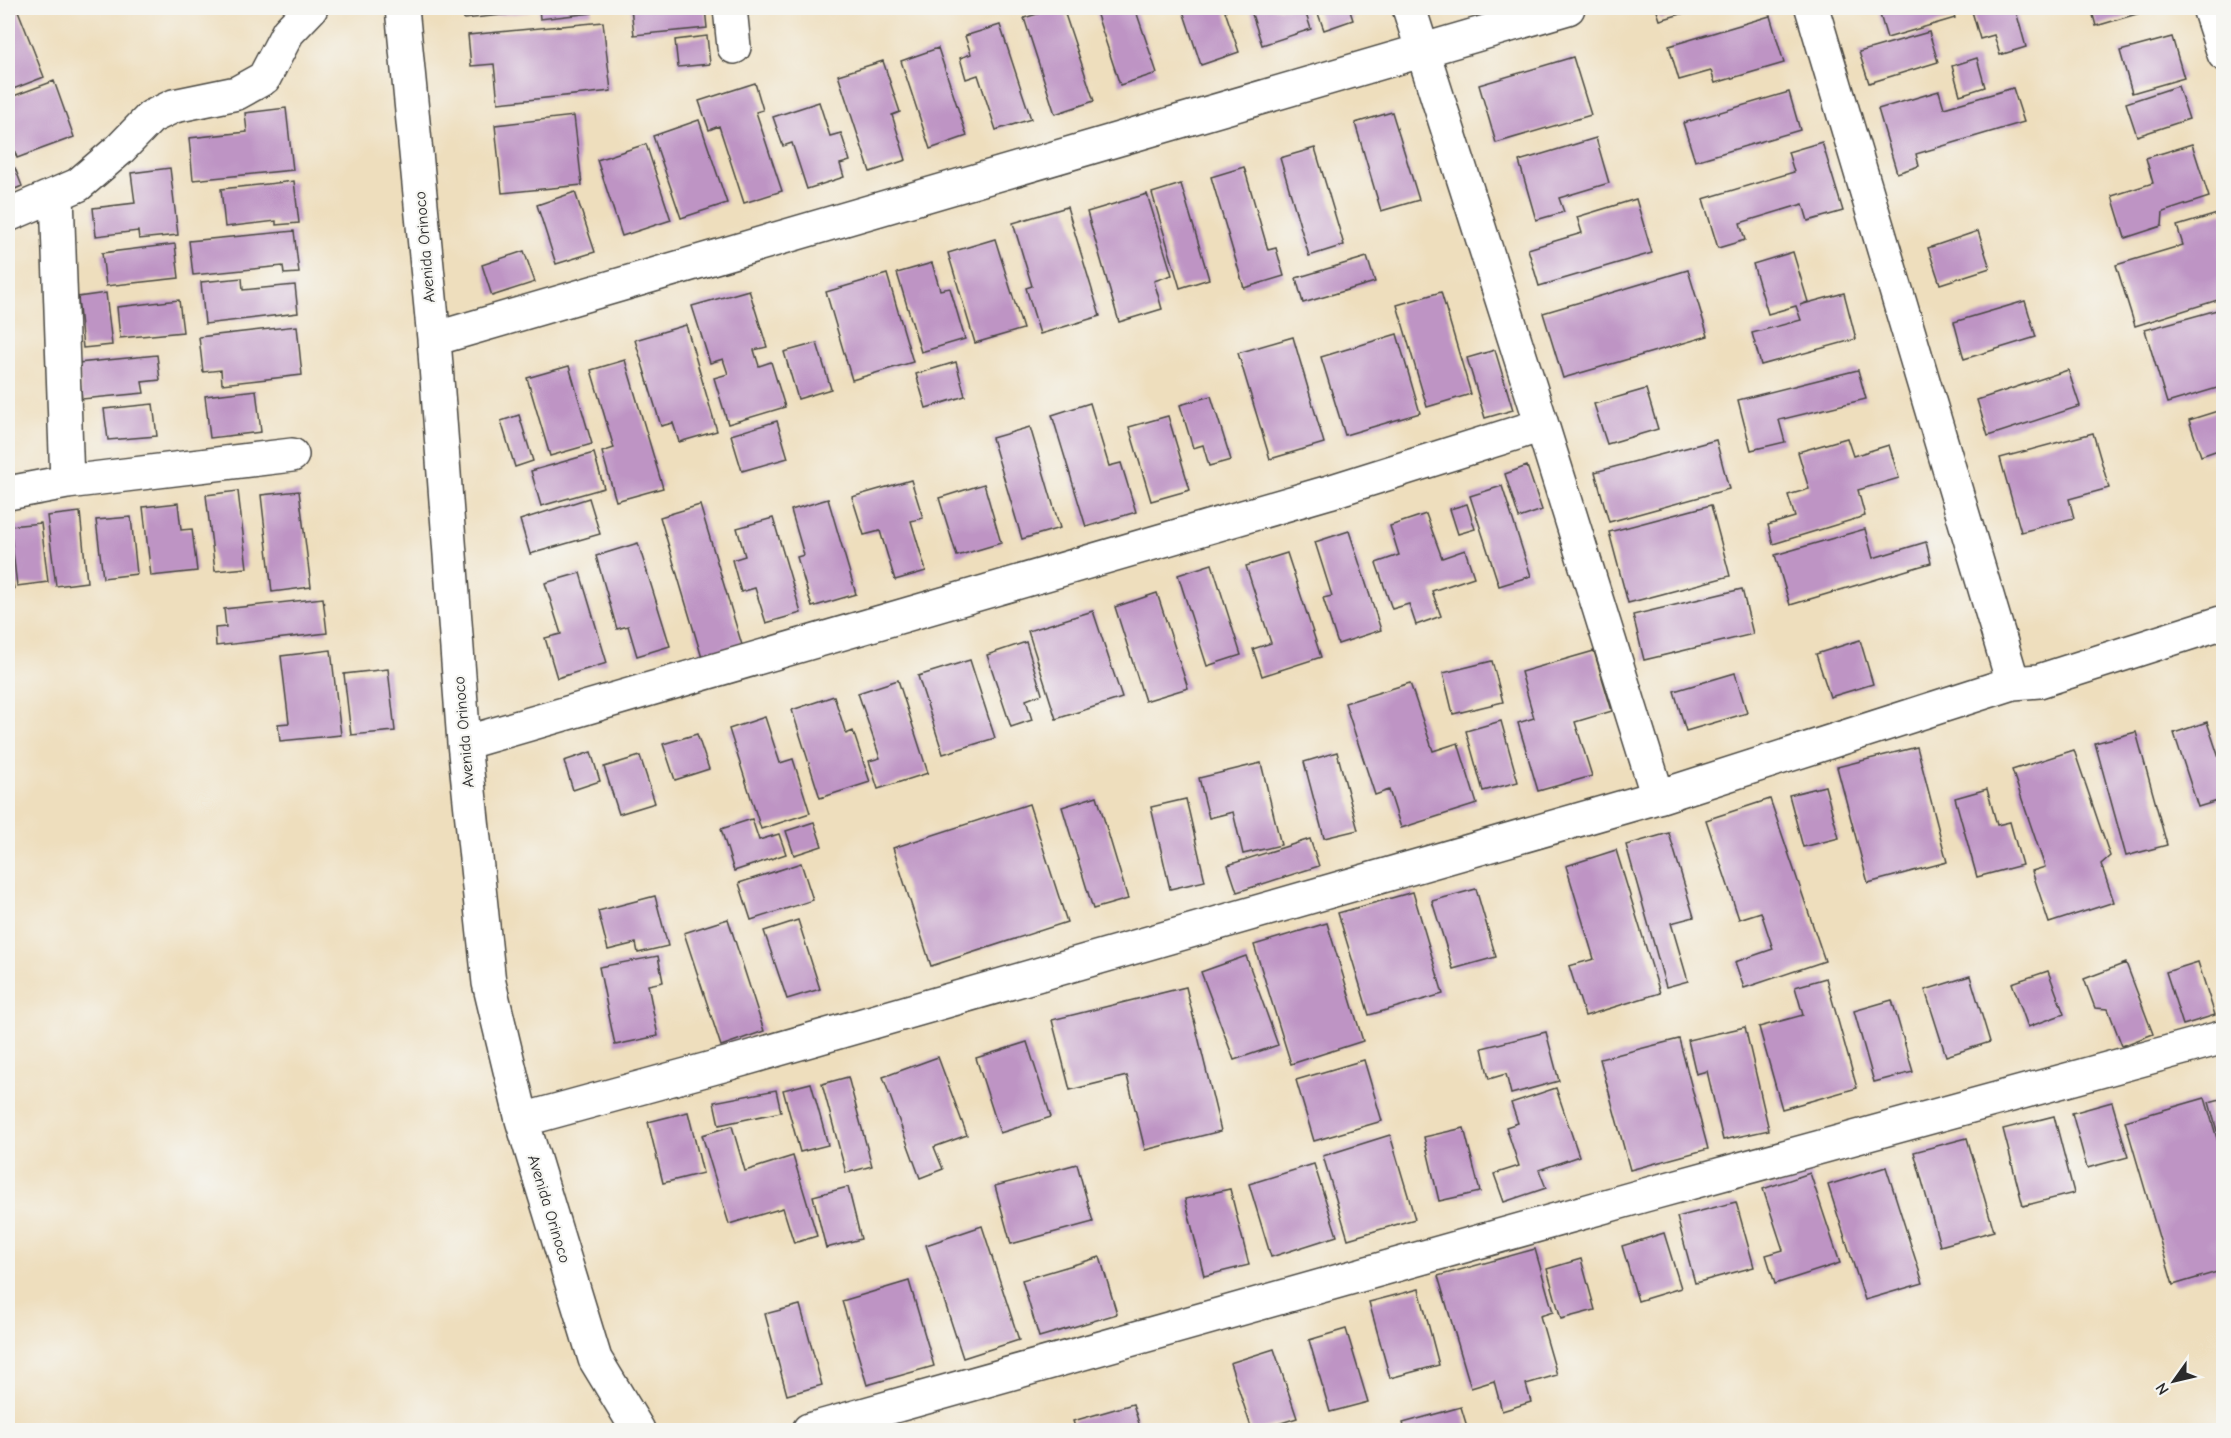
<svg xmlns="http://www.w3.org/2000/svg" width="2231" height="1438" font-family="'Comic Neue',sans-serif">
  <rect width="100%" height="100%" fill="#f6f6f2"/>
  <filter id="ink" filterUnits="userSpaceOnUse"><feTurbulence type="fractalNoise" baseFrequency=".0167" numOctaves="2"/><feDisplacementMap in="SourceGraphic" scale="12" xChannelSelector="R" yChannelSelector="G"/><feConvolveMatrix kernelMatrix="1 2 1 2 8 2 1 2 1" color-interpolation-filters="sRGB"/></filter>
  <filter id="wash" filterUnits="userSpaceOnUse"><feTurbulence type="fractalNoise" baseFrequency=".008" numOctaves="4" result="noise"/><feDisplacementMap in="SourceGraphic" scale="24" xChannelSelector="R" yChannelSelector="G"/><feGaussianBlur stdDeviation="1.35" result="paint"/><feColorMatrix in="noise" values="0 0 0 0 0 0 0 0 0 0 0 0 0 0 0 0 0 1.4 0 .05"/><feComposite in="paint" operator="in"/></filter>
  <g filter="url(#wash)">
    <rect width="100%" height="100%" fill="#eedebd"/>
    <g id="blocks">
      <!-- building -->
      <path fill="#be94c4" d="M8 8H17L44 77 8 91Z
        M462 8H530V12L464 19Z
        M539 8H591L592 13 540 19Z
        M631 8H705L707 28 634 35Z
        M1056 8H1063L1094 101 1055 114 1024 18Z
        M1099 8H1135L1157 73 1120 85 1095 9Z
        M1182 8H1224L1239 52 1201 65Z
        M1250 8H1304L1311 29 1262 45Z
        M1316 8H1358L1350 11 1353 20 1324 30Z
        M1656 8H1686L1688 12 1660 20Z
        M1878 8H1952L1955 18 1887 38Z
        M1971 8H2015L2026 47 2000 55 1994 35 1980 39Z
        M2091 8H2157L2096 26Z
        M1770 16 1784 63 1715 83 1711 71 1679 80 1669 46Z
        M603 22 611 91 498 103 494 64 471 66 468 35Z
        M1000 25 1031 119 996 130 978 75 966 79 960 58 971 54 965 36Z
        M1929 32 1938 62 1869 83 1859 52Z
        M707 36 710 64 678 67 675 40Z
        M2172 37 2184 78 2132 93 2120 51Z
        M938 48 967 136 930 149 901 61Z
        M1573 57 1591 115 1496 143 1479 85Z
        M1977 58 1985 87 1960 95 1952 66Z
        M883 61 900 112 892 115 906 160 870 172 838 75Z
        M54 81 74 137 17 158 8 132V98Z
        M755 83 763 110 756 112 782 191 744 203 719 126 709 130 699 101Z
        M2178 86 2189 119 2137 136 2126 103Z
        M2013 88 2024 122 1916 154 1919 166 1897 173 1878 109 1939 91 1944 108Z
        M1789 92 1800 130 1695 161 1683 123Z
        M819 102 830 136 841 133 850 161 840 164 844 177 807 189 792 143 783 146 773 117Z
        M286 108 293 170 193 180 189 138 247 132 245 113Z
        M1392 112 1419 200 1381 211 1355 123Z
        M574 116 582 185 502 193 495 125Z
        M699 120 727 203 681 218 653 136Z
        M1596 138 1609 183 1559 198 1564 212 1536 220 1519 161Z
        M1822 142 1843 211 1808 221 1803 204 1740 223 1745 240 1718 248 1703 199 1794 172 1788 152Z
        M646 144 671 220 622 236 597 160Z
        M2192 144 2209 197 2163 212 2162 226 2125 238 2112 196 2153 183 2146 158Z
        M1315 148 1344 245 1309 256 1280 158Z
        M1244 167 1268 250 1276 248 1284 276 1244 288 1211 177Z
        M15 168 22 186 8 192V171Z
        M170 168 178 235 139 239 138 231 96 236 93 208 135 203 131 173Z
        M294 181 299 223 276 225V221L225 227 221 189Z
        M1181 184 1209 279 1180 288 1152 193Z
        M575 192 595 252 556 264 537 205Z
        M1147 194 1172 275 1154 281 1162 309 1119 322 1087 212Z
        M1636 199 1652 253 1539 286 1528 249 1582 233 1577 217Z
        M1067 207 1100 316 1040 334 1026 288 1032 286 1013 223Z
        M2224 212V298L2135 326 2116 265 2183 245 2177 226Z
        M294 231 299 273 284 274 283 266 193 275 189 241Z
        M1978 231 1990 268 1940 284 1928 248Z
        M995 239 1023 329 975 343 948 253Z
        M175 244 179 278 106 286 102 253Z
        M524 251 535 282 492 296 482 265Z
        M1793 252 1808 302 1800 305 1844 293 1856 339 1761 365 1752 333 1801 320 1796 306 1768 314 1753 264Z
        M1367 257 1375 282 1303 303 1296 278Z
        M932 263 940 290 950 288 965 339 921 352 897 273Z
        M1688 270 1708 336 1563 378 1543 313Z
        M887 274 913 362 852 380 826 292Z
        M242 278 243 290 295 285 298 313 205 324 201 282Z
        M749 290 767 347 754 350 759 366 771 362 785 407 728 424 714 378 728 374 723 359 710 363 692 306Z
        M1441 292 1471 394 1427 407 1397 305Z
        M106 293 112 345 83 348 78 297Z
        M179 300 183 332 120 338 117 307Z
        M2025 301 2036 337 1964 359 1954 322Z
        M2224 308V386L2167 403 2145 330Z
        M686 325 717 431 679 442 673 423 661 426 635 340Z
        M297 326 302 375 222 384 221 370 203 372 199 337Z
        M1397 334 1420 413 1345 435 1321 357Z
        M1293 337 1324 443 1270 459 1238 353Z
        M817 343 831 389 798 399 784 352Z
        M1495 350 1513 410 1485 418 1467 358Z
        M157 355 160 380 142 382 144 393 82 399 78 363Z
        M625 360 663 488 616 501 602 452 614 448 591 370Z
        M956 362 965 396 926 408 916 374Z
        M569 366 592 444 550 456 527 378Z
        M1858 370 1866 399 1779 420 1785 442 1751 450 1738 400Z
        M2068 370 2080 406 1988 436 1977 400Z
        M1646 389 1658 429 1607 444 1594 404Z
        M256 390 261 432 210 438 205 396Z
        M1211 396 1231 460 1209 466 1203 445 1193 448 1180 405Z
        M1090 403 1109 466 1121 463 1136 512 1086 527 1052 415Z
        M153 404 157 436 108 440 104 409Z
        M2224 409V448L2201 456 2189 420Z
        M519 415 533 461 515 467 501 421Z
        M1168 416 1190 490 1151 501 1129 427Z
        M777 421 788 458 742 471 731 435Z
        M1030 427 1060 528 1022 539 992 438Z
        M2093 433 2109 488 2069 499 2074 518 2021 532 2000 458Z
        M1847 438 1853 456 1889 445 1899 478 1858 490 1865 516 1773 544 1768 525 1795 517 1788 495 1809 489 1798 452Z
        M1716 440 1729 489 1609 522 1595 472Z
        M594 453 604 488 541 506 531 471Z
        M1527 466 1542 510 1519 518 1505 474Z
        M911 480 923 518 911 521 926 571 895 580 880 531 864 535 852 497Z
        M984 484 1001 543 957 556 939 498Z
        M1502 486 1531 576 1499 586 1470 496Z
        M238 491 247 568 215 571 206 495Z
        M299 491 311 587 272 592 261 495Z
        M589 498 600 534 530 554 520 520Z
        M828 499 856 594 812 607 797 557 804 555 791 510Z
        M178 503 181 530 192 529 197 571 151 576 143 507Z
        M1467 504 1475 529 1458 534 1450 509Z
        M700 505 742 645 702 658 660 517Z
        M1711 505 1730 576 1628 603 1609 532Z
        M80 512 87 582 56 586 47 516Z
        M1426 514 1442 558 1465 550 1474 577 1432 591 1441 616 1416 625 1409 604 1392 609 1376 563 1399 555 1390 526Z
        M131 517 137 574 103 578 96 520Z
        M773 518 801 613 766 623 755 588 741 592 732 560 745 556 737 528Z
        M41 523 48 582 17 586 10 526Z
        M1865 529 1873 558 1926 542 1931 563 1790 605 1775 555Z
        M1349 531 1381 630 1338 644 1323 598 1332 596 1315 542Z
        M638 543 670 646 637 656 628 626 617 629 596 556Z
        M8 551 14 589H8Z
        M1287 553 1321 657 1262 676 1253 649 1271 643 1246 566Z
        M1212 564 1241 655 1207 666 1178 575Z
        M580 573 607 663 557 678 545 638 561 634 545 583Z
        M1742 589 1753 634 1644 660 1633 615Z
        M1157 593 1188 688 1145 701 1115 607Z
        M323 598 327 633 216 646 215 628 226 627 224 609Z
        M1093 611 1122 698 1056 719 1028 631Z
        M1860 640 1873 684 1830 697 1816 654Z
        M1026 642 1042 694 1026 700 1032 720 1011 727 987 655Z
        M331 650 341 735 280 741 278 724 289 723 281 656Z
        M1594 651 1612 711 1575 722 1592 776 1538 791 1518 723 1534 718 1521 672Z
        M970 660 995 738 943 754 918 676Z
        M1492 661 1503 702 1453 714 1443 673Z
        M388 669 395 731 351 735 344 674Z
        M1735 673 1747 713 1686 731 1674 691Z
        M898 680 928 773 878 789 869 761 880 758 858 693Z
        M1410 683 1433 751 1458 743 1477 804 1401 828 1389 790 1375 795 1345 703Z
        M834 696 846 734 853 731 870 782 820 798 792 710Z
        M765 717 780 763 793 759 810 813 761 829 729 729Z
        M1501 721 1518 782 1483 791 1466 731Z
        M2207 722 2224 773V799L2198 807 2174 733Z
        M2136 732 2167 845 2126 856 2095 743Z
        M697 734 709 769 675 780 663 744Z
        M1917 747 1947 862 1868 883 1837 767Z
        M2074 750 2110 856 2101 864 2114 902 2049 923 2032 871 2045 867 2012 770Z
        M591 752 600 781 573 790 564 761Z
        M1337 752 1358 830 1324 838 1304 762Z
        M640 756 655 803 619 814 604 767Z
        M1261 763 1281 845 1243 854 1233 812 1209 818 1199 778Z
        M1825 786 1839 838 1803 847 1789 795Z
        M1987 789 1997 825 2010 822 2022 865 1977 877 1955 798Z
        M1097 796 1128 899 1093 909 1062 807Z
        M1186 799 1205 881 1170 889 1151 807Z
        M1770 799 1825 961 1744 988 1735 962 1773 949 1761 912 1739 919 1706 820Z
        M1029 804 1067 922 931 966 893 848Z
        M752 819 759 840 779 834 786 854 734 871 721 829Z
        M814 822 822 846 794 855 786 831Z
        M1669 833 1694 917 1671 923 1688 981 1666 987 1626 845Z
        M1310 839 1319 866 1237 892 1228 865Z
        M1616 850 1660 993 1585 1016 1569 966 1594 959 1566 866Z
        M801 863 813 900 751 920 739 883Z
        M1476 889 1496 957 1453 969 1432 901Z
        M1413 892 1443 994 1369 1015 1338 913Z
        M655 896 668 946 638 953 636 943 608 950 598 911Z
        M728 919 764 1031 721 1046 684 933Z
        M798 920 820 989 787 999 764 931Z
        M1327 923 1363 1041 1291 1064 1254 945Z
        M658 956 663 982 648 985 658 1036 615 1045 599 967Z
        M1246 956 1278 1045 1234 1060 1201 972Z
        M2198 962 2215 1015 2183 1025 2166 972Z
        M2126 963 2153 1034 2122 1046 2108 1009 2095 1008 2084 979Z
        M2048 971 2064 1014 2028 1027 2012 983Z
        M1970 976 1990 1042 1946 1056 1925 990Z
        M1826 978 1857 1088 1782 1109 1759 1027 1803 1015 1795 987Z
        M1186 987 1221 1131 1145 1150 1127 1076 1070 1090 1052 1020Z
        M1892 1000 1913 1072 1874 1082 1854 1011Z
        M1745 1027 1769 1130 1723 1140 1707 1071 1696 1074 1688 1040Z
        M1546 1032 1559 1081 1511 1094 1506 1074 1489 1079 1482 1048Z
        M1679 1039 1708 1149 1630 1170 1600 1059Z
        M1027 1042 1051 1117 1000 1133 976 1058Z
        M938 1057 967 1135 934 1147 943 1169 920 1178 883 1077Z
        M1364 1060 1382 1121 1314 1141 1296 1080Z
        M848 1077 872 1166 846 1173 822 1084Z
        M811 1083 828 1145 800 1152 783 1090Z
        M1556 1088 1579 1156 1539 1170 1546 1188 1504 1202 1494 1174 1519 1166 1506 1127 1518 1123 1511 1103Z
        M776 1090 781 1112 719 1125 714 1102Z
        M2205 1098 2218 1142 2224 1141V1270L2173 1285 2125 1121Z
        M2224 1098V1130L2217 1131 2209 1102Z
        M2112 1102 2128 1157 2087 1168 2072 1113Z
        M688 1112 703 1173 663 1183 648 1122Z
        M2054 1116 2074 1193 2023 1206 2003 1129Z
        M732 1126 745 1171 793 1156 817 1236 794 1243 783 1208 729 1224 702 1135Z
        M1464 1128 1480 1192 1439 1201 1424 1137Z
        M1390 1135 1415 1219 1348 1239 1323 1156Z
        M1967 1138 1994 1231 1940 1246 1914 1152Z
        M1077 1164 1093 1222 1011 1244 995 1186Z
        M1314 1164 1337 1236 1271 1257 1249 1184Z
        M1886 1167 1923 1283 1865 1300 1828 1185Z
        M1810 1173 1840 1263 1775 1284 1766 1255 1783 1250 1763 1189Z
        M848 1187 861 1239 826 1248 813 1196Z
        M1230 1189 1249 1265 1204 1276 1185 1199Z
        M1736 1202 1754 1267 1695 1283 1677 1217Z
        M982 1226 1019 1340 963 1358 926 1245Z
        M1664 1233 1681 1288 1638 1301 1622 1246Z
        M1535 1249 1553 1312 1540 1316 1557 1375 1526 1384 1531 1402 1502 1411 1494 1381 1471 1388 1438 1276Z
        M1100 1257 1117 1314 1039 1337 1022 1280Z
        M1581 1259 1595 1310 1561 1319 1547 1269Z
        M909 1281 934 1366 867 1385 842 1301Z
        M1419 1289 1439 1365 1390 1378 1369 1302Z
        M800 1305 822 1385 787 1395 765 1314Z
        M1346 1329 1368 1402 1330 1412 1309 1340Z
        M1274 1349 1297 1418 1259 1430H1252L1230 1363Z
        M1133 1404 1141 1430H1076L1073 1421Z
        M1461 1407 1468 1430H1405L1403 1423Z"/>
    </g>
  </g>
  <g filter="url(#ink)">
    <use href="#blocks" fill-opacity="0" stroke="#484641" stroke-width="1.5"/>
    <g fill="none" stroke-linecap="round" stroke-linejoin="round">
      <defs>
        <path id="street" d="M402 8 434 339 464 743 489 983 522 1120 595 1359 638 1430
          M730 8 734 47
          M1409 8 1542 425 1658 797
          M1812 8 2013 683
          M2209 8 2224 54
          M57 195 67 482
          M8 215 78 185 120 149 151 117 174 106 237 93 264 78 288 32 311 8
          M434 339 1568 8
          M8 493 67 482 292 455
          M464 743 1329 492 1542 425
          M522 1120 723 1065 1658 797 2013 683 2039 681 2224 622
          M809 1430 1645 1195 2224 1037"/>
      </defs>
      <!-- street casing -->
      <use href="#street" stroke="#484641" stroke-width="36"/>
      <!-- street -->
      <use href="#street" stroke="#fff" stroke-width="33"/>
    </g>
  </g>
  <g text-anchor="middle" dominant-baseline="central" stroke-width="4.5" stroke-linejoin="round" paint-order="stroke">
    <!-- street labels -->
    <g font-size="16" fill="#2b2b2b" stroke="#f6f6f2">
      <text transform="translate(425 247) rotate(-95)">Avenida Orinoco</text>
      <text transform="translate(464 732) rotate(-95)">Avenida Orinoco</text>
      <text transform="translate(549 1209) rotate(73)">Avenida Orinoco</text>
    </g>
  </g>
  <!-- margin -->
  <rect width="2231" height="1438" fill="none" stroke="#f6f6f2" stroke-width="30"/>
  <!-- north arrow -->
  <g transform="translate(2174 1381) rotate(236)" stroke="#f6f6f2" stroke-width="4.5" paint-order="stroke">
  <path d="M0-4.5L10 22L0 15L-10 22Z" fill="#2b2b2b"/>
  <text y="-9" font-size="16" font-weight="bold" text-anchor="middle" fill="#2b2b2b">N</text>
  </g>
</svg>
